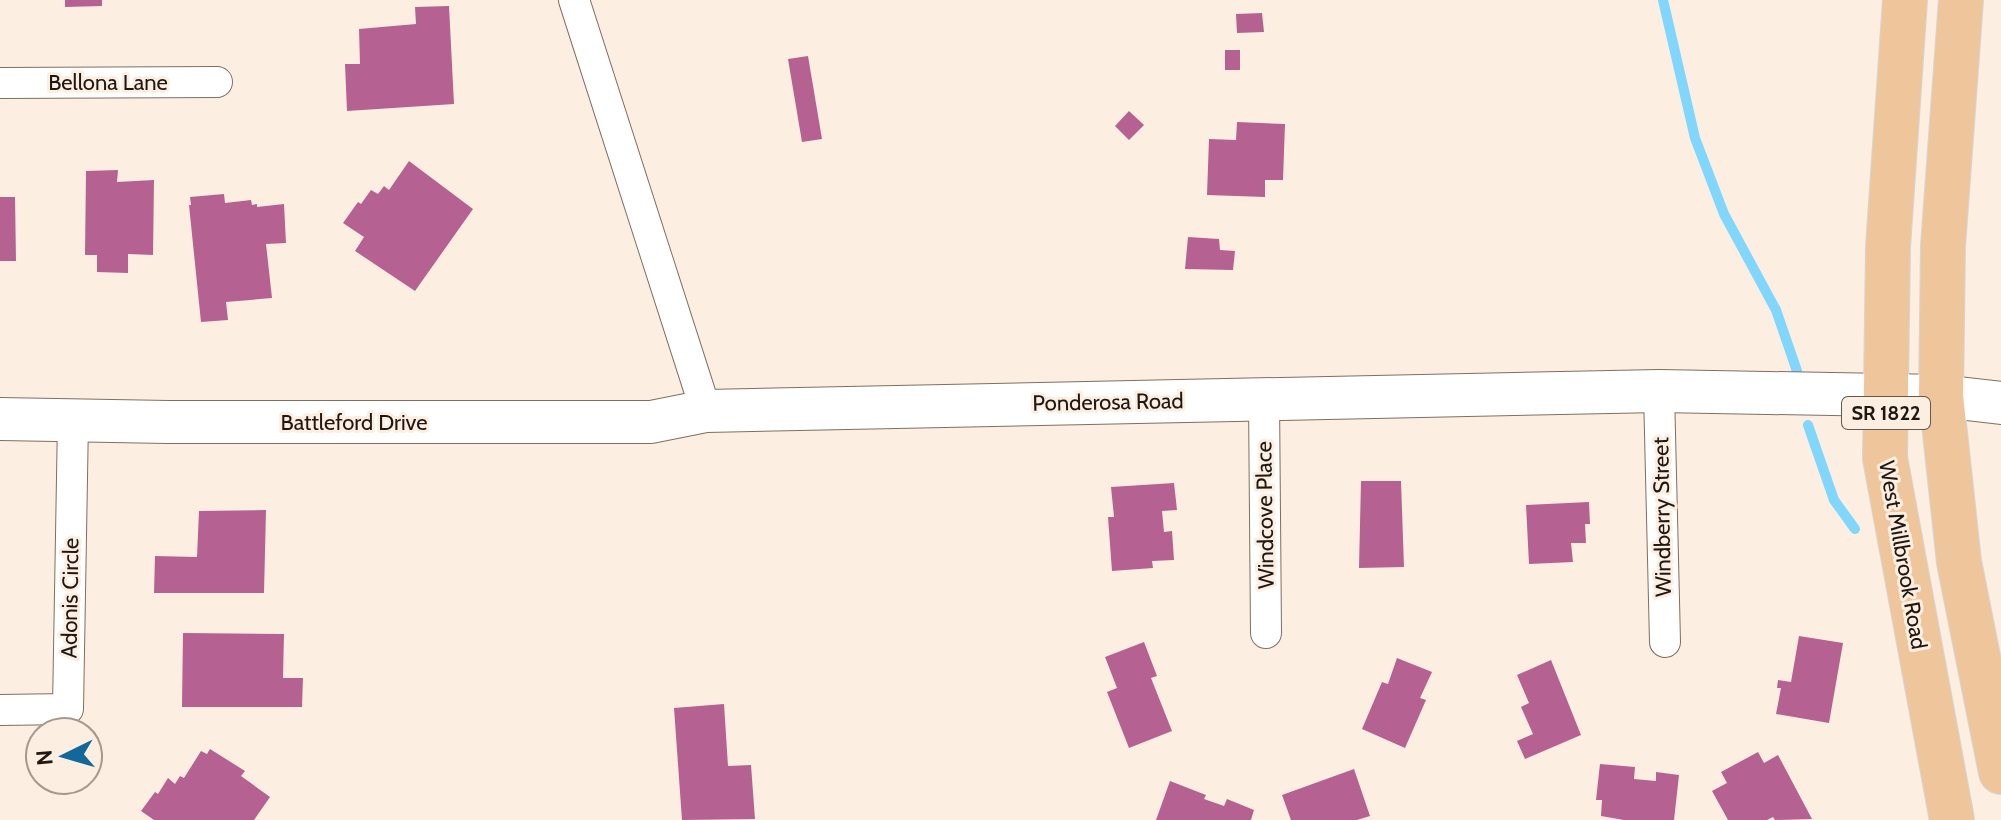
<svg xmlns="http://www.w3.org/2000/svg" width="2001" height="820" font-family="Cabin,sans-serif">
  <rect width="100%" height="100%" fill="#fdeee2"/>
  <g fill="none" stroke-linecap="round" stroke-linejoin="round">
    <!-- stream -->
    <path stroke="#80d6fb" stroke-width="10" d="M1663 0 1695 138 1724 214 1776 310 1797 371
      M1808 425 1834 500 1855 529"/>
  </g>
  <!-- building -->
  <path fill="#b56191" d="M65 0H102V6L65 7Z
    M449 6 454 104 347 111 345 64H360L359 29 416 24 415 7Z
    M1262 13 1264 32 1237 33 1236 14Z
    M1225 50H1240V70H1225Z
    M808 56 822 139 802 142 788 59Z
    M1129 111 1144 125 1129 140 1115 126Z
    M1237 122 1285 124 1283 180H1265V197L1207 195 1209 139 1236 140Z
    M409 161 473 209 415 291 355 251 364 237 343 223 358 202 361 204 371 190 378 194 384 186 389 190Z
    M118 170 117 182 154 180 153 255 128 254V273L97 272V255H85L86 171Z
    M224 194 225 203 251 200 252 205 257 204V207L284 204 286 243 266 244 272 298 226 302 228 320 201 322 189 205H191L190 197Z
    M0 197H15L16 261H0Z
    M1188 237 1219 239 1220 250 1235 251 1233 270 1185 269Z
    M1361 481H1401L1404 567 1359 568Z
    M1174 483 1177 510 1162 511 1164 532 1172 531 1174 560 1152 561 1153 568 1112 571 1108 517H1114L1111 487Z
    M1589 502 1590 524H1585L1586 543H1571L1573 562 1529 564 1526 505Z
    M266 510 264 593H154L155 556 197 557 199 511Z
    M183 633 284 634 283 678H303L302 707H182Z
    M1799 636 1843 643 1829 723 1776 714 1781 688H1777L1778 680 1791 682Z
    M1144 642 1157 676 1151 678 1172 731 1129 748 1107 692 1117 688 1105 657Z
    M1397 658 1432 672 1420 698 1426 700 1405 748 1362 729 1382 682 1388 684Z
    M1551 660 1581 735 1525 759 1517 741 1533 734 1521 707 1529 703 1517 675Z
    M724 704 728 766 751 765 755 819 682 820 674 708Z
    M210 749 245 771 241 776 270 797 254 820H154L141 811 155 792 158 794 168 778 175 784 180 776 184 778 201 751 207 754Z
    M1758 752 1764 763 1778 755 1812 819 1775 820 1773 817 1767 820H1728L1712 791 1727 783 1721 772Z
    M1600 764 1635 767 1634 779 1656 781V772L1679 775 1674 820H1624L1601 816 1602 800H1596Z
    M1354 769 1370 816 1357 820H1291L1282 795Z
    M1170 781 1206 795 1204 799 1224 806 1227 799 1254 810 1251 820H1156Z"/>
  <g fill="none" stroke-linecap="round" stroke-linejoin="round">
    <defs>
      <path id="street" d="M574 0 706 411
        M0 83 217 82
        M1659 391 1665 642
        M1264 398 1266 633
        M0 710 68 709 73 420"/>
      <path id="secondary" d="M0 419 168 422H651L706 411 1659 391 1941 396 2001 403"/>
      <path id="primary" d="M1905 0 1888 247 1885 458 1952 820
        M1961 0 1943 246 1941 396 1959 562 2001 772"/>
    </defs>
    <!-- street casing -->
    <use href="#street" stroke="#7f6f62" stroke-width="32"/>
    <!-- secondary casing -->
    <use href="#secondary" stroke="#7f6f62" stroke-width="44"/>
    <!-- primary casing -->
    <use href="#primary" stroke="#d6d5d4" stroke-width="46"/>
    <!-- street -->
    <use href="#street" stroke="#fff" stroke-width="30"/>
    <!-- secondary -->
    <use href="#secondary" stroke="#fff" stroke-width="42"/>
    <!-- primary -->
    <use href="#primary" stroke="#efc69c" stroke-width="44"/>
  </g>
  <g text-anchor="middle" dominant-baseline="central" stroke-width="6" stroke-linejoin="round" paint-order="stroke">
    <!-- shield labels -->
    <rect fill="#fdeee2" stroke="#615850" stroke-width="2" x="1842" y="397" width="88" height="32" rx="6"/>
    <g font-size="20" font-weight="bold" fill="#1e1712">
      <text x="1886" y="413">SR 1822</text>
    </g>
    <!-- street labels -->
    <g font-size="22" fill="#1e1712" stroke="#fdeee2">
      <text x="108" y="82">Bellona Lane</text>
      <text transform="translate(1108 402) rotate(-1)">Ponderosa Road</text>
      <text x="354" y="422">Battleford Drive</text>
      <text transform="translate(1265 515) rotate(-91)">Windcove Place</text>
      <text transform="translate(1662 517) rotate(-91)">Windberry Street</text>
      <text transform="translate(1903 555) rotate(80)">West Millbrook Road</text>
      <text transform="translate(70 598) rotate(-89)">Adonis Circle</text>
    </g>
  </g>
  <!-- north arrow -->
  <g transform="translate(64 756) rotate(265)"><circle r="38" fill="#fdeee2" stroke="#a4988f" stroke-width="2"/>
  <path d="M0-6L14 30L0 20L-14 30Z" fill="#126999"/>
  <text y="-12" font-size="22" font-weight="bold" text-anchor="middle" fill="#1e1712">N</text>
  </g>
</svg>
